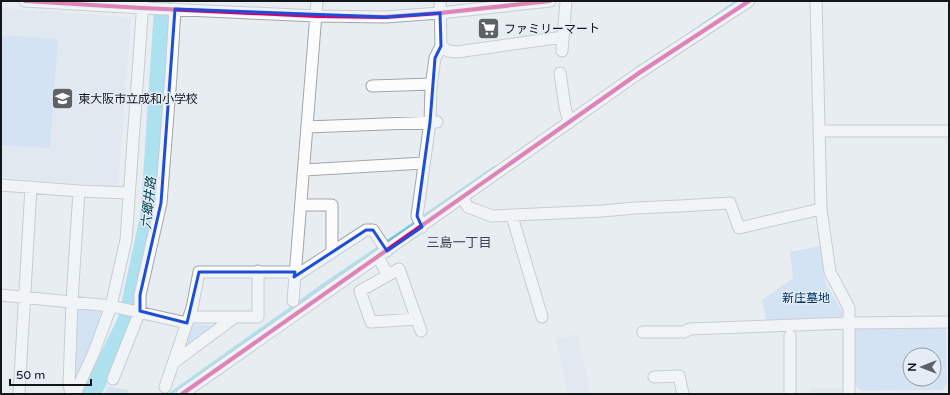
<svg xmlns="http://www.w3.org/2000/svg" width="950" height="395" font-family="'Varela Round','Noto Sans JP',sans-serif">
  <rect width="100%" height="100%" fill="#e8edf2"/>
  <!-- built -->
  <path fill="#d9e2ed" d="M1 8 127 17 131 21 118 187 1 177Z
    M577 334 591 394H568L556 339Z
    M810 388H843V394H810Z"/>
  <!-- green -->
  <path fill="#bdd7f4" fill-rule="evenodd" d="M1 35 58 39 50 148 1 145Z
    M820 246 826 285 843 312 844 321 767 324 762 300 793 278 790 252Z
    M75 306 102 307 97 329 77 376H71Z
    M187 324 213 325 214 327 183 349Z
    M939 324 946 329 947 383 942 390 861 391 855 385V330L860 326ZM910 355H934V379H910Z
    M108 386 128 390 130 394H105Z"/>
  <g fill="none" stroke-linecap="round" stroke-linejoin="round">
    <!-- stream -->
    <path stroke="#66d2ec" stroke-width="3" d="M691 33 737 1
      M421 218 495 167
      M170 394 329 281 416 222"/>
    <!-- river -->
    <path stroke="#66d2ec" stroke-width="19" d="M91 394 127 321 150 215 164 1"/>
    <defs>
      <path id="minor" d="M25 1 142 8 317 16 385 17 440 13 550 1
        M816 1 821 209 830 272 849 308V394
        M441 46 448 51 457 52 563 37
        M562 51 566 1
        M560 73 565 107 569 123
        M372 86 432 84
        M307 127 437 122
        M819 131H949
        M304 170 424 163
        M1 185 79 191 128 193
        M463 198 468 207 492 216 602 211 635 208 680 206 730 203 739 228 821 209
        M301 205H332V252
        M512 216 542 317
        M422 227 417 216 430 122 431 87 435 58 441 46 440 1
        M378 257 388 275
        M294 277 366 230H373L387 251
        M1 295 111 306 187 323
        M293 301 317 1
        M189 317H258V271
        M417 319 371 322 360 291 399 269 421 331
        M643 332H684L690 329 850 323 949 322
        M790 336V394
        M173 363 235 317
        M654 377 679 376 683 394
        M113 379 140 311V295L161 203 171 76 175 9
        M165 387 192 308 199 272H295
        M19 394 31 187
        M71 394 69 384 72 301 79 191
        M75 394 94 352 111 306 126 240 143 2
        M182 394 639 73 749 1"/>
    </defs>
    <!-- minor casing -->
    <use href="#minor" stroke="#a2a6a9" stroke-width="13"/>
    <!-- minor -->
    <use href="#minor" stroke="#fcfcfd" stroke-width="11"/>
    <defs>
      <path id="cycleway" d="M25 1 142 8 317 16 385 17 440 13 550 1
        M182 394 639 73 749 1"/>
    </defs>
    <!-- cycleway casing -->
    <use href="#cycleway" stroke="#e4ecf6" stroke-width="6"/>
    <!-- cycleway -->
    <use href="#cycleway" stroke="#d6006c" stroke-width="4"/>
  </g>
  <!-- marked area -->
  <path d="M0 0H950V395H0ZM175 9 385 17 440 13 441 46 435 58 430 122 417 216 422 227 387 251 373 230H366L294 277 295 272H199L187 323 140 311V295L161 203Z" fill="#e8edf2" fill-opacity=".55" fill-rule="evenodd"/>
  <path fill="none" stroke="#1d4ed8" stroke-width="3" stroke-linejoin="round" d="M175 9 385 17 440 13 441 46 435 58 430 122 417 216 422 227 387 251 373 230H366L294 277 295 272H199L187 323 140 311V295L161 203Z"/>
  <!-- icons -->
  <defs>
    <symbol id="supermarket-square" viewBox="-11 -11 22 22"><rect x="-9" y="-9" width="18" height="18" rx="4" fill="#5e6266" stroke="#e4ecf6"/><path d="M-6-5.5h2.5l.6 2H6L4.5 2H-2.5L-4.4-4H-6ZM-1.5 3.2a1.3 1.3 0 1 0 .1 0ZM3 3.2a1.3 1.3 0 1 0 .1 0Z" fill="#fff"/></symbol>
    <symbol id="school-square" viewBox="-11 -11 22 22"><rect x="-9" y="-9" width="18" height="18" rx="4" fill="#5e6266" stroke="#e4ecf6"/><path d="M0-5L7-2L0 1L-7-2ZM-4 1L0 2.5L4 1V4Q0 6-4 4Z" fill="#fff"/></symbol>
  </defs>
  <g fill-rule="evenodd">
    <use href="#supermarket-square" x="476" y="16" width="25" height="25"/>
    <use href="#school-square" x="50" y="86" width="25" height="25"/>
  </g>
  <g text-anchor="middle" dominant-baseline="central" stroke-width="3" stroke-linejoin="round" paint-order="stroke">
    <!-- poi labels -->
    <g font-size="12" fill="#14171a" stroke="#e4ecf6" text-anchor="start">
      <text x="504" y="29">ファミリーマート</text>
      <text x="78" y="99">東大阪市立成和小学校</text>
    </g>
    <!-- park labels -->
    <g font-size="12" fill="#003462" stroke="#e4ecf6">
      <text x="806" y="298">新庄墓地</text>
    </g>
    <!-- water labels -->
    <g font-size="13" font-style="italic" fill="#004351" stroke="#e4ecf6">
      <text transform="translate(149 203) rotate(-84)">六郷井路</text>
    </g>
    <!-- neighbourhood labels -->
    <g font-size="13" fill="#3c434a" stroke="#e4ecf6">
      <text x="459" y="243">三島一丁目</text>
    </g>
  </g>
  <!-- border -->
  <rect width="950" height="395" fill="none" stroke="#14171a" stroke-width="4"/>
  <!-- north arrow -->
  <g transform="translate(922 367) rotate(270)"><circle r="19" fill="#e4ecf6" stroke="#91979e"/>
  <path d="M0-3L7 15L0 10L-7 15Z" fill="#5e6266"/>
  <text y="-6" font-size="11" font-weight="bold" text-anchor="middle" fill="#14171a">N</text>
  </g>
  <!-- scale -->
  <path d="M10 379v6h81v-6" fill="none" stroke="#14171a" stroke-width="2"/>
  <text x="16" y="379" font-size="12" fill="#14171a" stroke="#e4ecf6" stroke-width="3" paint-order="stroke">50 m</text>
</svg>
